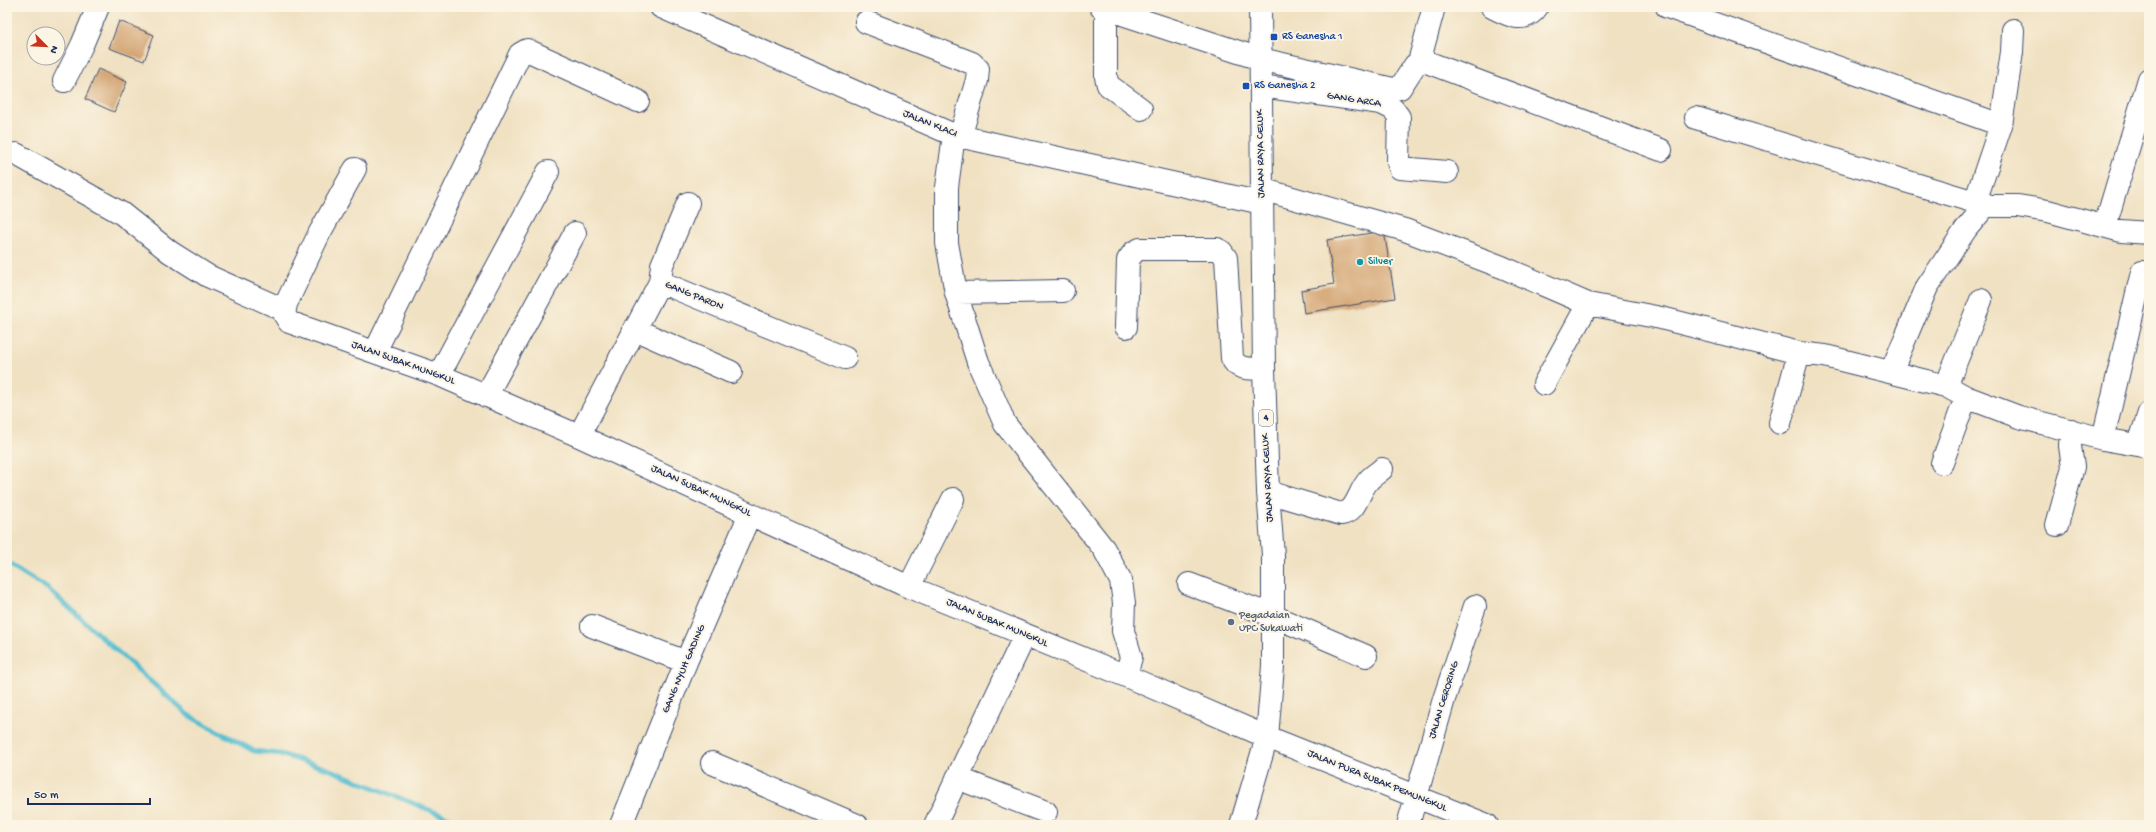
<svg xmlns="http://www.w3.org/2000/svg" width="2156" height="832" font-family="'Gochi Hand',sans-serif">
  <rect width="100%" height="100%" fill="#fcf5e5"/>
  <filter id="ink" filterUnits="userSpaceOnUse"><feTurbulence type="fractalNoise" baseFrequency=".025" numOctaves="2"/><feDisplacementMap in="SourceGraphic" scale="8" xChannelSelector="R" yChannelSelector="G"/><feConvolveMatrix kernelMatrix="1 2 1 2 8 2 1 2 1" color-interpolation-filters="sRGB"/></filter>
  <filter id="wash" filterUnits="userSpaceOnUse"><feTurbulence type="fractalNoise" baseFrequency=".012" numOctaves="4" result="noise"/><feDisplacementMap in="SourceGraphic" scale="16" xChannelSelector="R" yChannelSelector="G"/><feGaussianBlur stdDeviation="0.9" result="paint"/><feColorMatrix in="noise" values="0 0 0 0 0 0 0 0 0 0 0 0 0 0 0 0 0 1.4 0 .05"/><feComposite in="paint" operator="in"/></filter>
  <g filter="url(#wash)">
    <rect width="100%" height="100%" fill="#f0e1c2"/>
    <g fill="none" stroke-linecap="round" stroke-linejoin="round">
      <!-- stream -->
      <path stroke="#53bdd0" stroke-width="5" d="M7 563 47 588 188 715 254 751 280 754 328 769 467 825"/>
    </g>
    <g id="blocks">
      <!-- building -->
      <path fill="#d3a472" d="M119 21 154 35 144 61 109 48Z
        M98 69 127 82 114 112 85 99Z
        M1384 231 1395 298 1304 313 1301 290 1334 284 1327 240Z"/>
    </g>
  </g>
  <g filter="url(#ink)">
    <use href="#blocks" fill-opacity="0" stroke="#3b4a6d" stroke-width="1"/>
    <g fill="none" stroke-linecap="round" stroke-linejoin="round">
      <defs>
        <path id="minor" d="M661 7 954 135 1262 203
          M1101 7 1260 59 1393 89 1400 88 1415 65 1424 61 1661 150
          M1492 7C1508 15 1524 25 1537 7
          M1667 7 2001 125
          M1106 9V77L1108 85 1141 109
          M866 22 972 63 978 69 977 80 960 137
          M2013 30 2012 52 2001 125 1975 202 1991 206H2018L2048 211 2121 231 2149 233
          M1419 62 1434 7
          M64 81 82 45 98 7
          M1261 86 1381 103 1393 109 1399 117 1398 162 1400 168 1447 172
          M1696 118 1975 202
          M954 135 947 187V243L956 293 978 362 1005 424 1104 549 1121 581 1124 603 1123 631 1131 657 1126 676
          M16 154 121 213 170 252 208 276 284 310
          M355 169 319 234 286 304 284 314 289 322 439 375 579 436 909 587 1126 676 1267 737 1487 825
          M1261 189 1405 230 1502 267 1588 304 1661 318 1799 353 1825 356 1946 386 1966 397 2019 417 2103 439 2149 447
          M2105 226 2149 79
          M660 282 845 358
          M956 293 1063 291
          M1126 327 1128 260 1134 252 1140 249H1217L1221 251 1226 258 1232 358C1237 371 1252 368 1264 369
          M634 329 731 372
          M375 352 520 54 527 50 638 101
          M1891 372 1927 287 1966 229 1986 205
          M439 375 548 172
          M1544 384 1588 304
          M1946 386 1981 300
          M486 396 575 233
          M1780 423 1799 353
          M579 436 660 282 662 265 688 203
          M2103 439 2142 272
          M2139 444 2149 413
          M1942 463 1966 397
          M1268 492 1341 514C1357 512 1358 492 1368 481 1372 476 1378 473 1382 469
          M2057 525 2073 467 2070 446 2071 430
          M1189 584 1273 616 1366 656
          M909 587 953 499
          M592 626 686 662
          M712 763 857 825
          M957 778 1046 812
          M621 825 686 662 750 514
          M935 825 1025 635
          M1408 825 1444 699 1475 606"/>
        <path id="highway" d="M1241 825 1267 737 1273 666V555L1268 492 1264 369 1260 7"/>
      </defs>
      <!-- minor casing -->
      <use href="#minor" stroke="#3b4a6d" stroke-width="24"/>
      <!-- highway casing -->
      <use href="#highway" stroke="#3b4a6d" stroke-width="24"/>
      <!-- minor -->
      <use href="#minor" stroke="#fff" stroke-width="22"/>
      <!-- highway -->
      <use href="#highway" stroke="#fff" stroke-width="22"/>
    </g>
  </g>
  <!-- markers -->
  <g fill="#1a4fb4" stroke="#fcf5e5" stroke-width="1.5">
    <rect x="1270" y="33" width="8" height="8" rx="2"/>
    <rect x="1242" y="82" width="8" height="8" rx="2"/>
  </g>
  <circle fill="#0f9aa8" stroke="#fcf5e5" stroke-width="1.5" cx="1360" cy="262" r="4"/>
  <circle fill="#5c6f8a" stroke="#fcf5e5" stroke-width="1.5" cx="1231" cy="622" r="4"/>
  <g text-anchor="middle" dominant-baseline="central" stroke-width="4" stroke-linejoin="round" paint-order="stroke">
    <!-- shield labels -->
    <rect fill="#fcf5e5" stroke="#5e6a86" stroke-width="1" x="1259" y="410" width="14" height="16" rx="3"/>
    <g font-size="10" font-weight="bold" fill="#1b2f5e">
      <text x="1266" y="418">4</text>
    </g>
    <!-- transit labels -->
    <g font-size="11" fill="#164399" stroke="#fcf5e5" text-anchor="start">
      <text x="1282" y="37">RS Ganesha 1</text>
      <text x="1254" y="86">RS Ganesha 2</text>
    </g>
    <!-- street labels -->
    <g font-size="11" fill="#1b2f5e" stroke="#fcf5e5">
      <text transform="translate(1354 100) rotate(9)">GANG ARCA</text>
      <text transform="translate(930 124) rotate(22)">JALAN KLACI</text>
      <text transform="translate(1261 154) rotate(-91)">JALAN RAYA CELUK</text>
      <text transform="translate(694 296) rotate(22)">GANG PARON</text>
      <text transform="translate(403 363) rotate(20)">JALAN SUBAK MUNGKUL</text>
      <text transform="translate(1268 478) rotate(-93)">JALAN RAYA CELUK</text>
      <text transform="translate(701 491) rotate(25)">JALAN SUBAK MUNGKUL</text>
      <text transform="translate(997 623) rotate(23)">JALAN SUBAK MUNGKUL</text>
      <text transform="translate(684 669) rotate(-67)">GANG NYUH GADING</text>
      <text transform="translate(1444 700) rotate(-73)">JALAN CERORING</text>
      <text transform="translate(1377 781) rotate(22)">JALAN PURA SUBAK PEMUNGKUL</text>
    </g>
    <!-- culture labels -->
    <g font-size="11" fill="#0d838f" stroke="#fcf5e5" text-anchor="start">
      <text x="1368" y="262">Silver</text>
    </g>
    <!-- service labels -->
    <g font-size="11" fill="#4e5e75" stroke="#fcf5e5" text-anchor="start">
      <text x="1239" y="616">Pegadaian<tspan x="1239" dy="13">UPC Sukawati</tspan></text>
    </g>
  </g>
  <!-- margin -->
  <rect width="2156" height="832" fill="none" stroke="#fcf5e5" stroke-width="24"/>
  <!-- north arrow -->
  <g transform="translate(46 46) rotate(114)"><circle r="19" fill="#fcf5e5" stroke="#a2a6af"/>
  <path d="M0-3L7 15L0 10L-7 15Z" fill="#c8321e"/>
  <text y="-6" font-size="11" font-weight="bold" text-anchor="middle" fill="#1b2f5e">N</text>
  </g>
  <!-- scale -->
  <path d="M28 798v6h122v-6" fill="none" stroke="#1b2f5e" stroke-width="2"/>
  <text x="34" y="798" font-size="12" fill="#1b2f5e" stroke="#fcf5e5" stroke-width="3" paint-order="stroke">50 m</text>
</svg>
